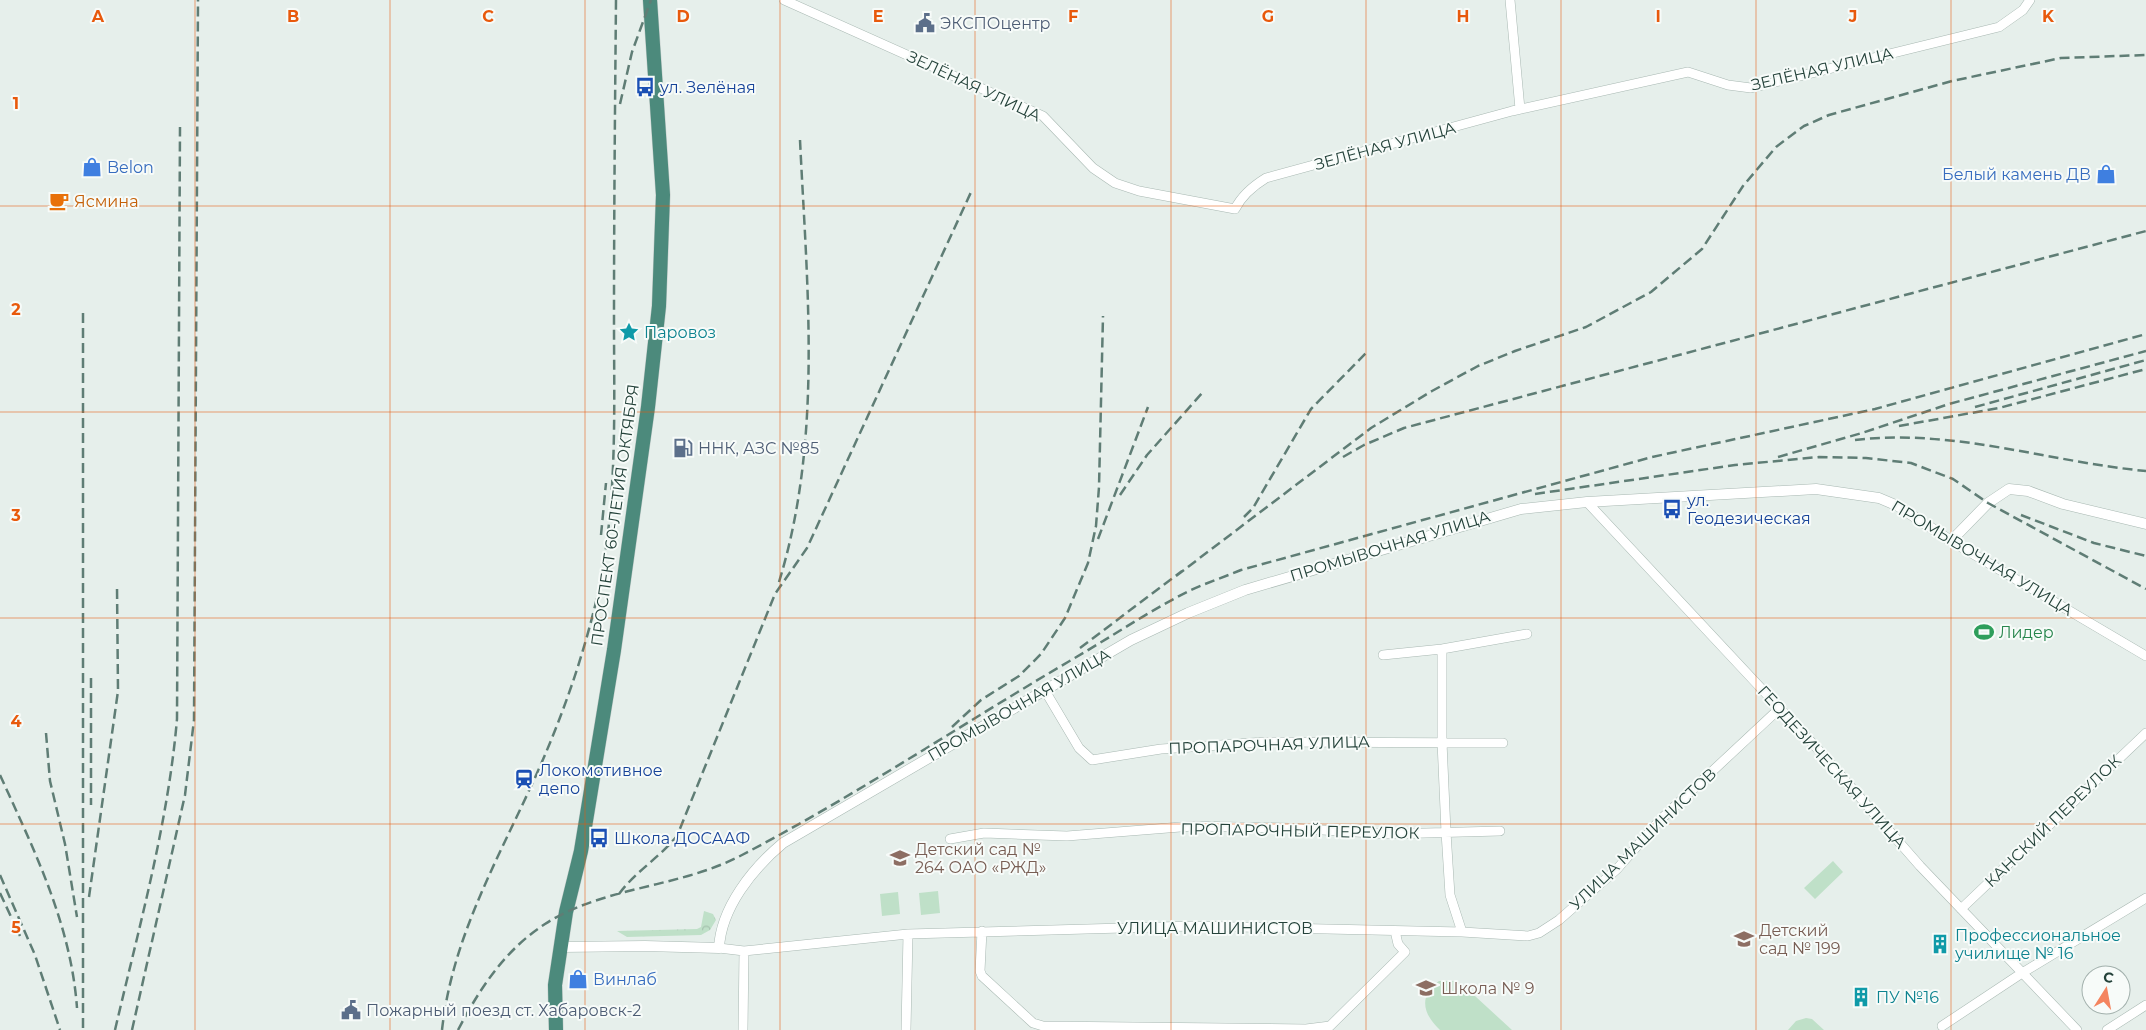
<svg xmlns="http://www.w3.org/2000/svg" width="2146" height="1030" font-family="Montserrat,sans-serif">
  <defs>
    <pattern id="forest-crowns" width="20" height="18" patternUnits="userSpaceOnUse" patternTransform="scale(1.25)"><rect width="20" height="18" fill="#bfe0c8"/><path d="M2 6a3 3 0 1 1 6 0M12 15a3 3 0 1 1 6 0" fill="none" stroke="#a4c1ad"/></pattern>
  </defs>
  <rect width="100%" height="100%" fill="#e6efeb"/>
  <!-- green -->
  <path fill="#bfe0c8" d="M1833 861 1843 872 1815 899 1804 888Z
    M938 891 940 913 921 915 919 893Z
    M898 892 900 914 882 916 880 894Z
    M1439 981H1455L1463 985 1512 1030H1440C1423 1014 1418 996 1439 981Z
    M1806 1018 1812 1019 1824 1030H1788L1796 1021Z"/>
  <!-- forest -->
  <path fill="url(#forest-crowns)" d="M704 911 713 914 716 920 710 930 701 935 627 937 617 931 697 929 701 927Z"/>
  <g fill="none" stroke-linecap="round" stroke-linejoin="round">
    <defs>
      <path id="minor" d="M784 0 1043 116 1093 168 1115 183 1139 191 1235 209C1242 195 1253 186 1266 178L1512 111 1688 72 1728 85 1751 88 1999 27 2023 10 2030 0
        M1510 0 1520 109
        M1587 502 1815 746 1920 866 2077 1030
        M1951 541 2146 656
        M1442 649V742L1446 832 1450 895 1462 932
        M1383 655 1442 649 1527 634
        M1044 689 1079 748 1092 760 1161 749 1265 742 1503 743
        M950 839 984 833 1067 836 1193 826 1289 828 1389 834 1500 831
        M1961 909 2146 733
        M982 931 980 971 982 976 1033 1023 1043 1026 1306 1029 1330 1026 1405 952 1398 944 1395 931
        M719 948 744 951 908 934 1194 926 1462 932 1528 936 1539 933 1559 920 1617 869 1660 820 1780 708
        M1942 1026 2022 973 2146 898
        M743 1030 744 951
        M906 1030 908 934
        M2107 1030 2146 1005"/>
      <path id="tertiary" d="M562 947 645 946 719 948C721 908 752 869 783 843L1131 640 1188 613 1245 590 1521 509 1587 502 1816 489 1879 498 1898 506 1951 541 1988 503 2009 489 2028 491 2063 504 2146 524"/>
      <path id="trunk" d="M556 1030 555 985 566 912 581 851 614 650 648 407 659 306 663 195 650 0"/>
    </defs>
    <!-- minor casing -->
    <use href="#minor" stroke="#a8b8b2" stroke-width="10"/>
    <!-- tertiary casing -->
    <use href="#tertiary" stroke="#a8b8b2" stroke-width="11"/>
    <!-- trunk casing -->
    <use href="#trunk" stroke="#c2cac8" stroke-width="15"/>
    <!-- minor -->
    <use href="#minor" stroke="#fff" stroke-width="9"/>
    <!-- tertiary -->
    <use href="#tertiary" stroke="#fff" stroke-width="10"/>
    <!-- trunk -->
    <use href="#trunk" stroke="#4c8a7c" stroke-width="14"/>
    <!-- rail -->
    <path stroke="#5f7d75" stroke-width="2.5" stroke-dasharray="10 5" stroke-linecap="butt" d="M620 104 632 52 651 0
      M83 313V1030
      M1975 407 2146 360
      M1899 426 1999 408 2146 369
      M1855 440C1953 428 2049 462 2146 471
      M1343 457 1364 445 1404 428 2146 231
      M1778 457 1862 433 1949 404 2146 351
      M1535 494 1735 465 1819 457 1866 458 1911 463 1953 479 1988 503 2146 589
      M1120 495 1147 455 1203 392
      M2021 515 2094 543 2146 556
      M1244 517 1253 508 1311 409 1367 352
      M601 535 606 483
      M1098 539 1148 407
      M1176 576 1371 428 1432 391 1478 366 1515 351 1586 327 1651 292 1702 249 1743 186 1776 147 1804 126 1829 115 1952 81 2061 58 2146 55
      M779 582C823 439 807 287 800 140
      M1080 648 1182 571
      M91 678V805
      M952 727 981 700 1019 676 1041 654 1065 618 1088 563 1096 526 1099 487 1103 316
      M46 733 50 781 65 844 77 917
      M0 775C34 850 71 924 77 1008
      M0 875 35 955 60 1030
      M0 893 20 936
      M619 894C635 872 659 858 677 836L775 594 807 548 972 190
      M89 897 118 691 117 587
      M115 1030C139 927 168 824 177 719L180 127
      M132 1030 185 795 194 720 198 0
      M442 1030C452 939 496 863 533 782 559 725 580 667 595 606 618 512 614 416 614 320 614 213 615 107 616 0
      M458 1030C480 988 505 950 545 924 604 886 680 888 742 855 855 796 962 724 1073 659 1111 637 1149 611 1189 591 1206 583 1224 577 1241 570L1652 457 1875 409 2146 334"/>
  </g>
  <!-- grid -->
  <path fill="none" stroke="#e8590c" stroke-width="1" stroke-opacity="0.55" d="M195 0V1030M390 0V1030M585 0V1030M780 0V1030M975 0V1030M1171 0V1030M1366 0V1030M1561 0V1030M1756 0V1030M1951 0V1030M0 206H2146M0 412H2146M0 618H2146M0 824H2146"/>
  <!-- icons -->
  <defs>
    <symbol id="civic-bare" viewBox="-9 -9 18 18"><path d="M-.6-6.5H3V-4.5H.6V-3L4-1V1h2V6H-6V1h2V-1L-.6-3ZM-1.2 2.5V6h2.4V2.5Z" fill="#5c6f8a" stroke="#f7fbf9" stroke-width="2.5" paint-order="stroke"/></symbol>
    <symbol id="bus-bare" viewBox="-9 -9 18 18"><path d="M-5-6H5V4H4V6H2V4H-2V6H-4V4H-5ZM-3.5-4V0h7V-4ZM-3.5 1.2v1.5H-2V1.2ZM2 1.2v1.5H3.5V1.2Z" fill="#1a4fb4" stroke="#f7fbf9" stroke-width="2.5" paint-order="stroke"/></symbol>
    <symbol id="shop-bare" viewBox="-9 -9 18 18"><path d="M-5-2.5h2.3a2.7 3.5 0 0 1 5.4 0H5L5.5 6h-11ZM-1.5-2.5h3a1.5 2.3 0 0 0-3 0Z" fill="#3f7fe0" stroke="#f7fbf9" stroke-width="2.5" paint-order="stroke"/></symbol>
    <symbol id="cafe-bare" viewBox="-9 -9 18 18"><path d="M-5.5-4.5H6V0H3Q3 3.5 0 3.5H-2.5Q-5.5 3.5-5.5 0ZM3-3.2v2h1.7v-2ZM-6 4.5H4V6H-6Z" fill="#e8710a" stroke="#f7fbf9" stroke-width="2.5" paint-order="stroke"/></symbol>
    <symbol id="sight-bare" viewBox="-9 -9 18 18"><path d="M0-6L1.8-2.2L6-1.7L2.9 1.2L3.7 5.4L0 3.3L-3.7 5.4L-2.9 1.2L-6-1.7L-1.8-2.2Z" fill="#0f9aa8" stroke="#f7fbf9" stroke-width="2.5" paint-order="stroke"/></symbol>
    <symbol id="fuel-bare" viewBox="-9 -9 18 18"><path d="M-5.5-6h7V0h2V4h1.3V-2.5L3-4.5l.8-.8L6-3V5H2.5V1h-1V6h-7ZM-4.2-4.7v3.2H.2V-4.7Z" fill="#5c6f8a" stroke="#f7fbf9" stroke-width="2.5" paint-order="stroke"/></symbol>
    <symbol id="stadium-bare" viewBox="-9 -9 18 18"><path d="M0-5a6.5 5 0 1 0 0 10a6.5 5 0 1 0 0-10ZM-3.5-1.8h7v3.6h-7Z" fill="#2e9e5b" stroke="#f7fbf9" stroke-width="2.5" paint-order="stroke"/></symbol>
    <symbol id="station-bare" viewBox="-9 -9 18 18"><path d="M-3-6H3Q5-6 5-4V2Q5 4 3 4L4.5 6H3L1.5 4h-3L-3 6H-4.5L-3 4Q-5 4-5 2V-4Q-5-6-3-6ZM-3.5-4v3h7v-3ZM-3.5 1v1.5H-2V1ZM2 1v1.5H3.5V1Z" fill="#1a4fb4" stroke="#f7fbf9" stroke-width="2.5" paint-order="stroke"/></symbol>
    <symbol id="school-bare" viewBox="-9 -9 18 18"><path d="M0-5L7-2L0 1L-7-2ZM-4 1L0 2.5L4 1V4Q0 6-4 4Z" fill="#8d6e63" stroke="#f7fbf9" stroke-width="2.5" paint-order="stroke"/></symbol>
    <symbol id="building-bare" viewBox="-9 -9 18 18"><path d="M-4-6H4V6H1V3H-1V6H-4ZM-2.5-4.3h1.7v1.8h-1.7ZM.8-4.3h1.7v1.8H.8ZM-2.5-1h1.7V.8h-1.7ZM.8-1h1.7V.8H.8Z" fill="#0f9aa8" stroke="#f7fbf9" stroke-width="2.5" paint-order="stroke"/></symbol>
  </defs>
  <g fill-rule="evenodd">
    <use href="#civic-bare" x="911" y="9" width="28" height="28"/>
    <use href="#bus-bare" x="631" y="73" width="28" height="28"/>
    <use href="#shop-bare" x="78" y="153" width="28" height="28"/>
    <use href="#shop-bare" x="2092" y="160" width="28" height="28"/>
    <use href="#cafe-bare" x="45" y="187" width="28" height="28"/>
    <use href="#sight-bare" x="615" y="318" width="28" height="28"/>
    <use href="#fuel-bare" x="669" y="434" width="28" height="28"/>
    <use href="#bus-bare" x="1658" y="495" width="28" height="28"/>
    <use href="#stadium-bare" x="1970" y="618" width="28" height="28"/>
    <use href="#station-bare" x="510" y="765" width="28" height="28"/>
    <use href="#bus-bare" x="585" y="824" width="28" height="28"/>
    <use href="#school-bare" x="886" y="844" width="28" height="28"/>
    <use href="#school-bare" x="1730" y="925" width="28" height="28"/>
    <use href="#building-bare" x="1926" y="930" width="28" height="28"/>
    <use href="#shop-bare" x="564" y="965" width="28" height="28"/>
    <use href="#school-bare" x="1412" y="974" width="28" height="28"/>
    <use href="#building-bare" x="1847" y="983" width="28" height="28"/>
    <use href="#civic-bare" x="337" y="996" width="28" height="28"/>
  </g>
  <g text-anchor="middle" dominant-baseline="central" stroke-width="4" stroke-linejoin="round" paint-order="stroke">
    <!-- service labels -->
    <g font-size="16" fill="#4e5e75" stroke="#f7fbf9" text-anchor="start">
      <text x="940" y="23">ЭКСПОцентр</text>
      <text x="698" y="448">ННК, АЗС №85</text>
      <text x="366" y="1010">Пожарный поезд ст. Хабаровск-2</text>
    </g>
    <!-- street labels -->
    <g font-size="16" fill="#24423a" stroke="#f7fbf9">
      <text transform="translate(1822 69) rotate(-13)">ЗЕЛЁНАЯ УЛИЦА</text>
      <text transform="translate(974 86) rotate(25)">ЗЕЛЁНАЯ УЛИЦА</text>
      <text transform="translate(1385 146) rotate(-15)">ЗЕЛЁНАЯ УЛИЦА</text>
      <text transform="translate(615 515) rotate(-82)">ПРОСПЕКТ 60-ЛЕТИЯ ОКТЯБРЯ</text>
      <text transform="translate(1390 546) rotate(-17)">ПРОМЫВОЧНАЯ УЛИЦА</text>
      <text transform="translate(1982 558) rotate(31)">ПРОМЫВОЧНАЯ УЛИЦА</text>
      <text transform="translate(1019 705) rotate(-30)">ПРОМЫВОЧНАЯ УЛИЦА</text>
      <text transform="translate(1269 745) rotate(-2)">ПРОПАРОЧНАЯ УЛИЦА</text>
      <text transform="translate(1832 767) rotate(48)">ГЕОДЕЗИЧЕСКАЯ УЛИЦА</text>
      <text transform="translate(2053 821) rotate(-44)">КАНСКИЙ ПЕРЕУЛОК</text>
      <text transform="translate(1300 831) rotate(1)">ПРОПАРОЧНЫЙ ПЕРЕУЛОК</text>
      <text transform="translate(1643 839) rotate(-44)">УЛИЦА МАШИНИСТОВ</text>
      <text x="1215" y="928">УЛИЦА МАШИНИСТОВ</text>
    </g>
    <!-- transit labels -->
    <g font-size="16" fill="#164399" stroke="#f7fbf9" text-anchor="start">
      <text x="660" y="87">ул. Зелёная</text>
      <text x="1687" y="500">ул.<tspan x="1687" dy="18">Геодезическая</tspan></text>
      <text x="539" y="770">Локомотивное<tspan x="539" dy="18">депо</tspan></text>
      <text x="614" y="838">Школа ДОСААФ</text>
    </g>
    <!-- shop labels -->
    <g font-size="16" fill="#366cbe" stroke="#f7fbf9" text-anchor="start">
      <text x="107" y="167">Belon</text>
      <text x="2091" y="174" text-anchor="end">Белый камень ДВ</text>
      <text x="593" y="979">Винлаб</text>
    </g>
    <!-- food labels -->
    <g font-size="16" fill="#c56008" stroke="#f7fbf9" text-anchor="start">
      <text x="74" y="201">Ясмина</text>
    </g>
    <!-- culture labels -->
    <g font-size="16" fill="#0d838f" stroke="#f7fbf9" text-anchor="start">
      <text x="644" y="332">Паровоз</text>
      <text x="1955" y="935">Профессиональное<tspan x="1955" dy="18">училище № 16</tspan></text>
      <text x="1876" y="997">ПУ №16</text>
    </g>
    <!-- leisure labels -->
    <g font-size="16" fill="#27864d" stroke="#f7fbf9" text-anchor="start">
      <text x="1999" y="632">Лидер</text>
    </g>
    <!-- education labels -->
    <g font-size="16" fill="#785e54" stroke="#f7fbf9" text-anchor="start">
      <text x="915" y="849">Детский сад №<tspan x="915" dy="18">264 ОАО «РЖД»</tspan></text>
      <text x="1759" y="930">Детский<tspan x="1759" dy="18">сад № 199</tspan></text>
      <text x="1441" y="988">Школа № 9</text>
    </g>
  </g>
  <g font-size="16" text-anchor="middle" font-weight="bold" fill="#e8590c" stroke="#f7fbf9" stroke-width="4" stroke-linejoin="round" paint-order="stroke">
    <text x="98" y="22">A</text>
    <text x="293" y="22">B</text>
    <text x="488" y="22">C</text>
    <text x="683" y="22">D</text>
    <text x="878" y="22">E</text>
    <text x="1073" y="22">F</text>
    <text x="1268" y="22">G</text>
    <text x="1463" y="22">H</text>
    <text x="1658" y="22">I</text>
    <text x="1853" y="22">J</text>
    <text x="2048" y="22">K</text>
    <text x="16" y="109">1</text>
    <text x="16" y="315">2</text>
    <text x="16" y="521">3</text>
    <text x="16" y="727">4</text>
    <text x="16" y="933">5</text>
  </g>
  <!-- north arrow -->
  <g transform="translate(2106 990) rotate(11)"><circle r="24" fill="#f7fbf9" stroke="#a3b1ad"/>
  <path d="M0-4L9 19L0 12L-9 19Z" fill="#f4845f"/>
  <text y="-8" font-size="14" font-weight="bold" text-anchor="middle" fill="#24423a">С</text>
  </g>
</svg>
